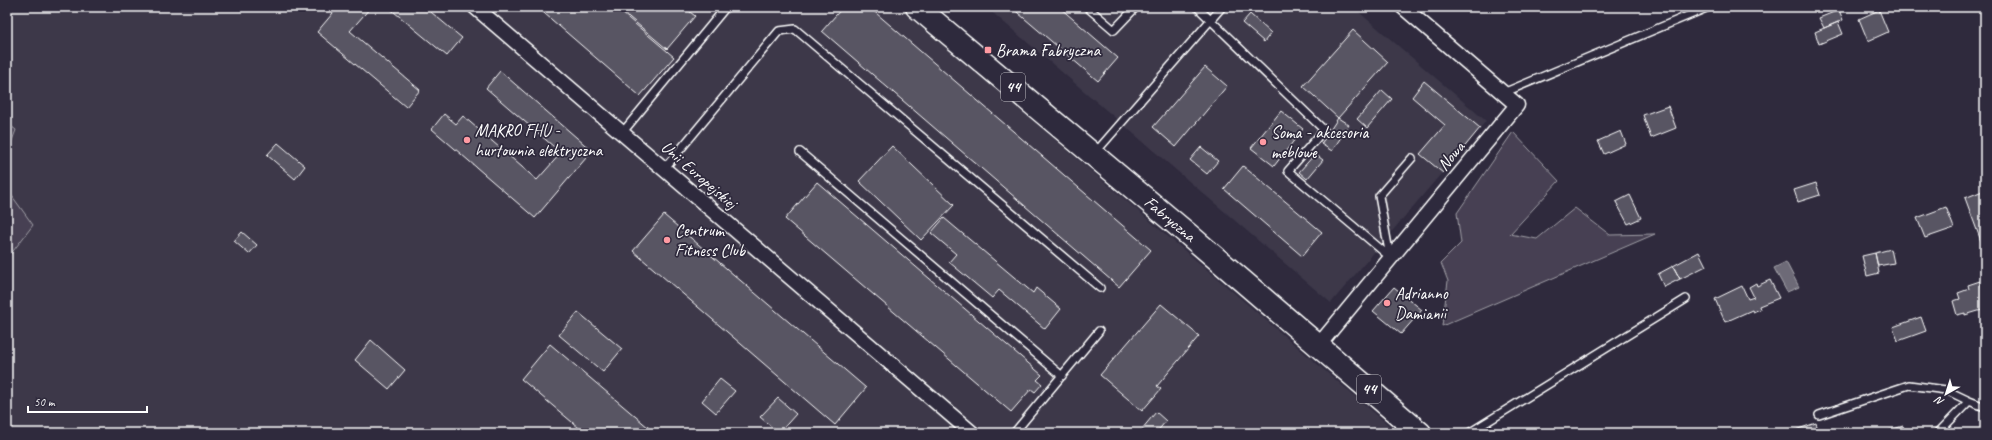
<svg xmlns="http://www.w3.org/2000/svg" width="1992" height="440" font-family="Caveat,sans-serif">
  <rect width="100%" height="100%" fill="#2f2a3d"/>
  <filter id="ink" filterUnits="userSpaceOnUse"><feTurbulence type="fractalNoise" baseFrequency=".025" numOctaves="2"/><feDisplacementMap in="SourceGraphic" scale="8" xChannelSelector="R" yChannelSelector="G"/><feConvolveMatrix kernelMatrix="1 2 1 2 8 2 1 2 1" color-interpolation-filters="sRGB"/></filter>
  <g filter="url(#ink)">
    <!-- built -->
    <path fill="#3c3749" d="M7 7H900L1398 433H7Z
      M986 7H1353L1486 121 1331 303Z"/>
    <!-- green -->
    <path fill="#464152" stroke="#a2a0a8" d="M7 123 16 130 7 154Z
      M1513 132 1559 181 1510 234 1537 239 1575 208 1610 235 1655 234 1442 326 1448 281 1441 263 1461 243 1457 213Z
      M7 189 33 225 7 259Z"/>
    <!-- water -->
    <path fill="#6d6a77" stroke="#a7a6ad" d="M1786 262 1799 287 1787 292 1774 268Z"/>
    <!-- building -->
    <path fill="#595564" stroke="#fff" d="M338 7H371L350 31 420 90 406 107 317 32Z
      M388 7H425L462 38 447 56Z
      M537 7H615L674 57 640 96Z
      M617 7H684L695 16 667 49Z
      M843 7H869L1151 250 1119 287 822 31Z
      M1011 7H1059L1118 58 1098 81Z
      M1839 10 1843 20 1824 28 1819 18Z
      M1879 10 1888 32 1868 41 1859 19Z
      M1250 14 1271 33 1264 42 1242 23Z
      M1838 22 1843 34 1819 44 1815 32Z
      M1353 30 1388 62 1338 118 1303 86Z
      M1205 67 1227 86 1176 147 1153 127Z
      M500 71 592 151 535 218 432 129 444 114 456 124 463 116 537 180 561 153 486 88Z
      M1424 81 1480 128 1443 173 1420 154 1445 125 1412 97Z
      M1382 90 1392 99 1367 128 1357 119Z
      M1668 106 1676 128 1651 138 1643 115Z
      M1281 111 1303 129 1274 166 1251 148Z
      M1338 118 1349 125 1332 151 1321 144Z
      M1621 131 1626 144 1604 154 1598 141Z
      M278 143 305 166 295 179 267 155Z
      M892 146 954 205 921 240 859 181Z
      M1201 147 1218 161 1207 174 1190 160Z
      M1315 154 1323 160 1307 179 1299 172Z
      M1243 166 1322 232 1302 256 1224 189Z
      M817 182 1042 375 1037 380 1042 384 1035 392 1031 389 1011 412 785 219Z
      M1816 183 1820 195 1798 202 1794 190Z
      M1985 190V240L1981 241 1965 198Z
      M1630 195 1641 218 1628 224 1616 202Z
      M1946 207 1954 228 1925 238 1917 218Z
      M664 215 866 388 835 425 633 251Z
      M944 218 1033 293 1036 288 1061 309 1045 329 999 290 992 298 949 262 956 254 931 233Z
      M242 232 257 245 249 254 234 241Z
      M1891 249 1894 263 1878 266 1875 253Z
      M1699 252 1706 266 1680 279 1673 266Z
      M1875 253 1879 273 1867 276 1862 256Z
      M1673 266 1680 279 1664 287 1658 274Z
      M1770 280 1779 298 1759 306 1760 309 1753 312 1752 310 1725 322 1715 299 1742 286 1748 299 1754 297 1749 287 1756 283 1757 286Z
      M1980 281 1985 298V309L1965 315V313L1957 315 1953 301 1960 299 1958 293 1969 289 1968 285Z
      M1394 287 1422 310 1401 334 1373 311Z
      M1161 304 1199 336 1157 386 1161 389 1142 411 1100 375Z
      M578 312 622 349 603 372 559 335Z
      M1921 317 1926 331 1898 341 1893 327Z
      M371 340 405 370 389 389 355 360Z
      M550 344 649 428 645 433H585L521 379Z
      M720 379 735 391 716 413 702 401Z
      M778 398 796 414 779 433 760 417Z
      M1156 412 1166 421 1156 433H1147L1142 429Z
      M1816 423 1819 433H1786Z
      M1903 426 1906 433H1880Z"/>
    <g fill="none" stroke-linecap="round" stroke-linejoin="round">
      <defs>
        <path id="service" d="M1087 7 1114 30 1136 7
          M1197 7 1324 130 1288 171 1390 257
          M1503 93 1709 7
          M622 133 726 7
          M800 152 1062 376
          M1095 153 1222 7
          M664 169 779 31 795 29 1100 288
          M1390 257 1379 196 1412 158
          M1819 415 1909 385 1946 390 1969 401
          M1014 433 1099 331
          M1469 433 1686 299
          M1938 433 1969 401 1985 407"/>
        <path id="minor" d="M475 7 972 433
          M1318 346 1517 105 1403 7"/>
        <path id="primary" d="M917 7 1189 235 1420 433"/>
      </defs>
      <!-- service casing -->
      <use href="#service" stroke="#fff" stroke-width="10"/>
      <!-- minor casing -->
      <use href="#minor" stroke="#fff" stroke-width="17"/>
      <!-- primary casing -->
      <use href="#primary" stroke="#fff" stroke-width="25"/>
      <!-- service -->
      <use href="#service" stroke="#2f2a3d" stroke-width="7"/>
      <!-- minor -->
      <use href="#minor" stroke="#2f2a3d" stroke-width="14"/>
      <!-- primary -->
      <use href="#primary" stroke="#2f2a3d" stroke-width="22"/>
    </g>
  </g>
  <!-- markers -->
  <g fill="#ff9aa2" stroke="#2f2a3d" stroke-width="1.5">
    <rect x="984" y="46" width="8" height="8" rx="2"/>
    <circle cx="467" cy="140" r="4"/>
    <circle cx="1263" cy="142" r="4"/>
    <circle cx="667" cy="240" r="4"/>
    <circle cx="1387" cy="303" r="4"/>
  </g>
  <g text-anchor="middle" dominant-baseline="central" stroke-width="3.5" stroke-linejoin="round" paint-order="stroke">
    <!-- shield labels -->
    <g fill="#2f2a3d" stroke="#c1bfc5" stroke-width="1">
      <rect x="1001" y="73" width="24" height="28" rx="3"/>
      <rect x="1357" y="375" width="24" height="28" rx="3"/>
    </g>
    <g font-size="16" font-weight="bold" fill="#fff">
      <text x="1013" y="87">44</text>
      <text x="1369" y="389">44</text>
    </g>
    <!-- poi labels -->
    <g font-size="17" fill="#fff" stroke="#2f2a3d" text-anchor="start">
      <text x="996" y="50">Brama Fabryczna</text>
      <text x="475" y="130">MAKRO FHU -<tspan x="475" dy="20">hurtownia elektryczna</tspan></text>
      <text x="1271" y="132">Soma - akcesoria<tspan x="1271" dy="20">meblowe</tspan></text>
      <text x="675" y="230">Centrum<tspan x="675" dy="20">Fitness Club</tspan></text>
      <text x="1395" y="293">Adrianno<tspan x="1395" dy="20">Damianii</tspan></text>
    </g>
    <!-- street labels -->
    <g font-size="17" fill="#fff" stroke="#2f2a3d">
      <text transform="translate(1451 156) rotate(-50)">Nowa</text>
      <text transform="translate(699 175) rotate(41)">Unii Europejskiej</text>
      <text transform="translate(1170 219) rotate(40)">Fabryczna</text>
    </g>
  </g>
  <!-- margin -->
  <rect width="1992" height="440" fill="none" stroke="#2f2a3d" stroke-width="24"/>
  <rect x="12" y="12" width="1968" height="416" fill="none" stroke="#fff" stroke-width="1.5" filter="url(#ink)"/>
  <!-- north arrow -->
  <g transform="translate(1946 394) rotate(219)" stroke="#2f2a3d" stroke-width="3" paint-order="stroke">
  <path d="M0-3L7 15L0 10L-7 15Z" fill="#ffffff"/>
  <text y="-6" font-size="11" font-weight="bold" text-anchor="middle" fill="#ffffff">N</text>
  </g>
  <!-- scale -->
  <path d="M28 406v6h119v-6" fill="none" stroke="#ffffff" stroke-width="2"/>
  <text x="34" y="406" font-size="12" fill="#ffffff" stroke="#2f2a3d" stroke-width="3" paint-order="stroke">50 m</text>
</svg>
